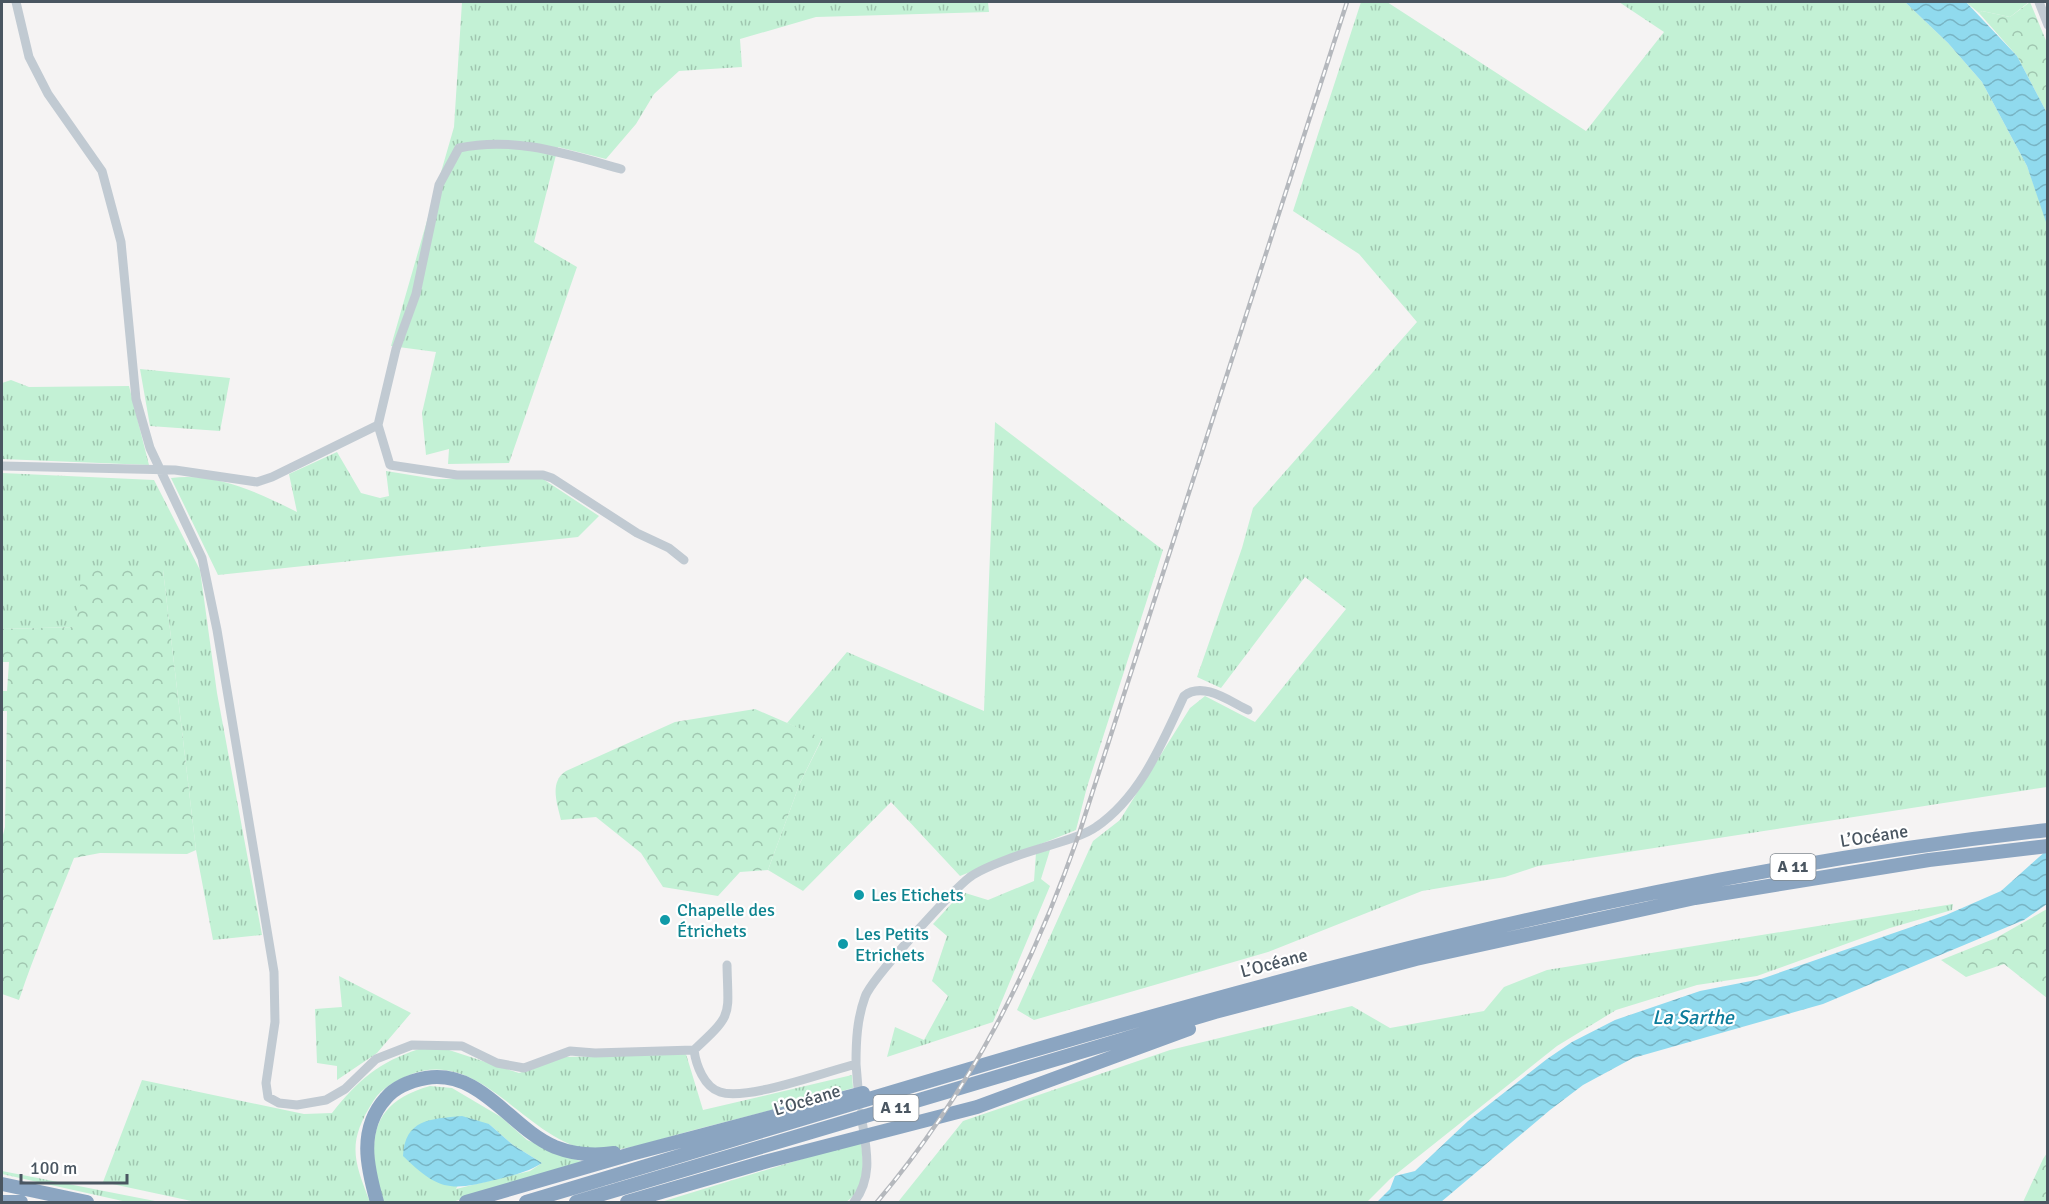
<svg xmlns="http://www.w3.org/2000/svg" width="2049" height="1204" font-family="Signika,sans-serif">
  <defs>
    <pattern id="grass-tufts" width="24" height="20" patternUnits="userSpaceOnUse" patternTransform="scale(1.5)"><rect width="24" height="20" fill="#c3f1d5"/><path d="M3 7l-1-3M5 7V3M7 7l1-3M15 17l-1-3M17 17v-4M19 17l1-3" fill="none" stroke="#a0c6b0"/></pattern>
    <pattern id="forest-crowns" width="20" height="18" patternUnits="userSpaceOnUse" patternTransform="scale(1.5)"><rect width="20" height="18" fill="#c3f1d5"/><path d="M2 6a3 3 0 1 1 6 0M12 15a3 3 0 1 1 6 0" fill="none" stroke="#a0c6b0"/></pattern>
    <pattern id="water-waves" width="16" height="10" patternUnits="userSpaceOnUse" patternTransform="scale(1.5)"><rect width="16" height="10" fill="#90daee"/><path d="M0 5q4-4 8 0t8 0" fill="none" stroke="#78b4c4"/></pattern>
  </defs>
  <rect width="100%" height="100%" fill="#f5f3f3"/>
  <!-- grass -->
  <path fill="url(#grass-tufts)" fill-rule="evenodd" d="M462 2H988L989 12 816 17 740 39 742 67 679 71 654 94 636 124 606 159 558 147 534 242 577 267 509 463 448 464 449 449 426 455 422 413 436 352 391 346 454 127Z
    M1361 2H1387L1586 131 1664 32 1619 2H1905L1948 43 1982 82 2027 166 2048 225 2047 787 1538 866 1505 877 1422 891 1268 952 1034 1020 1017 1010 1093 841 1120 820 1190 708 1205 696 1255 722 1346 609 1305 577 1221 688 1197 677 1242 548 1253 508 1417 322 1359 254 1293 211Z
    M140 369 230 378 220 431 150 426Z
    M11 380 29 387 129 386 149 465 2 459V383Z
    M995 422 1163 550 1087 787 1076 830 960 876 891 802 803 891 768 870 800 783 822 739 787 723 847 652 984 711Z
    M337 452 361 493 380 498 389 496 386 471 435 479H543L599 516 578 537 218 575 171 478C216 472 259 493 297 512L289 474Z
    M2 473 154 480 200 570 217 693 262 935 213 940 196 850 163 570 76 627 2 629Z
    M1050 850 1041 879 1050 886 993 1022 887 1057 895 1027 924 1040 948 996 932 981 947 936 933 924 962 892 988 900 1034 881 1036 853Z
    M1953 904 1952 910 1890 928 1757 976 1697 985 1616 1010 1557 1046 1390 1179 1367 1202H898L963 1121 1170 1050 1352 1006 1390 1028 1484 1011 1504 987 1547 970Z
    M339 976 411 1013 377 1053 337 1080V1066L317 1063 315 1009 342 1007Z
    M419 1049H446L519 1073 565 1057 686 1054 703 1110 852 1075 853 1088C799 1103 745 1117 690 1131 660 1139 624 1153 592 1150 525 1142 481 1044 407 1076 394 1082 382 1088 374 1100 347 1142 353 1159 370 1202H196L103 1182 142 1080 304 1114 332 1113C358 1080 379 1062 419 1049Z
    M430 1086 452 1088 501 1117 527 1140 585 1163 452 1202H383C368 1147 365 1104 430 1086ZM489 1124 513 1145 542 1163 530 1171 456 1189Z
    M861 1141C863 1164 868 1188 846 1202H661Z
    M2 1171 160 1202H127L2 1174Z"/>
  <!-- forest -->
  <path fill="url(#forest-crowns)" d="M2030 2 2047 43V113L2017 56 1979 13 1982 11 2010 17Z
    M82 565 163 570 196 850 187 854 100 853 74 858C55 906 35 952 19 1000L2 994V839L5 827 7 711H2V691H7L9 662H2V629L76 627Z
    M755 709 822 738 800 783 768 870 740 872 718 896 663 887 641 853 596 817 561 820C557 803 549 782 566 771L675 722Z
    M2047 909V998L2004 964 1966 977 1941 960 1996 938Z
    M2047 1153V1202H2023L2043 1159Z"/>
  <!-- garden -->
  <path fill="#c3f1d5" d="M1966 2H2029L2010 17 1982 11 1979 13Z"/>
  <!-- water -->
  <path fill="url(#water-waves)" d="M1905 2H1966L2017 56 2047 113V225L2027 166 1982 82 1948 43Z
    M2047 850V904L2024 920 1823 1004 1633 1058 1583 1085 1550 1110 1441 1202H1377L1390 1189 1395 1176 1415 1171 1468 1121 1547 1059 1572 1042 1615 1020 1700 991 1761 979 1946 915 2001 891Z
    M462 1116 489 1124 513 1145 542 1163C528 1172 514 1175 499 1179 451 1191 440 1192 403 1156 405 1119 430 1119 462 1116Z"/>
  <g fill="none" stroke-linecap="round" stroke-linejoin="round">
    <!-- minor -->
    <path stroke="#c1cad2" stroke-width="9" d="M16 2 29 57 48 94 102 171 121 242 136 399 150 448 202 558 217 630 274 972 275 1022 266 1083 268 1097 279 1103 297 1105 326 1100 345 1089 376 1059 412 1045 462 1046 497 1063 524 1068 570 1051 595 1053 694 1050C734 1013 728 1017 727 965
      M2039 2 2048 25
      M378 425 390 465 457 475H543L552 478 637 533 669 548 684 560
      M2 466 175 470 257 482 272 477 378 425 396 349 416 294 439 185 459 148C515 136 567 154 621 169
      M694 1050C696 1065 704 1087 720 1092 747 1101 825 1072 856 1064L859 1100
      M856 1064C856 1041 857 1019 865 997 871 979 953 890 970 877 981 869 998 863 1011 858 1033 849 1080 839 1096 827 1141 796 1162 743 1184 696 1203 681 1229 701 1248 710
      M854 1202C875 1175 865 1145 861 1113"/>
    <!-- highway -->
    <path stroke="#8ba5c1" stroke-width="14" d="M2 1184 87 1202
      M2 1202H21
      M377 1202C367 1167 358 1129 386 1098 396 1086 410 1081 426 1078 481 1069 510 1128 555 1147 573 1154 595 1156 614 1153
      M466 1202 631 1154 863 1093
      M526 1202C1027 1053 1526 887 2048 830
      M576 1202 1215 1012 1416 959 1695 898 1929 860 2048 846
      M627 1202 768 1161 977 1107 1189 1029"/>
    <defs>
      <path id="rail" d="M877 1202C969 1093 1032 969 1079 834L1347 2"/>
    </defs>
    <!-- rail casing -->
    <use href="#rail" stroke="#b5b8bd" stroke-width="4.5"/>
    <!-- rail -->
    <use href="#rail" stroke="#fff" stroke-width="2" stroke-dasharray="7" stroke-linecap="butt"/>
  </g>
  <!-- markers -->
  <g fill="#0f9aa8" stroke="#fff" stroke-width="2">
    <circle cx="859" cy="895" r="6"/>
    <circle cx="665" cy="920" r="6"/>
    <circle cx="843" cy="944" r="6"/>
  </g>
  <g text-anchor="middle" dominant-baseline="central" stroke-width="4.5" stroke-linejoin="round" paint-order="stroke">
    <!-- shield labels -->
    <g fill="#fff" stroke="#808990" stroke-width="1.5">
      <rect x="1770.5" y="854" width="45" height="26" rx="4.5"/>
      <rect x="873.5" y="1095" width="45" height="26" rx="4.5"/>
    </g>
    <g font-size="16" font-weight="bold" fill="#4a5661">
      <text x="1793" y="867">A 11</text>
      <text x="896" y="1108">A 11</text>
    </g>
    <!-- street labels -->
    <g font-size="18" fill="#4a5661" stroke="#fff">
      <text transform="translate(1874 836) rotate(-9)">L’Océane</text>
      <text transform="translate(1274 963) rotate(-15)">L’Océane</text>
      <text transform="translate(807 1100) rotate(-17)">L’Océane</text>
    </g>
    <!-- culture labels -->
    <g font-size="18" fill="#0d838f" stroke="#fff" text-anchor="start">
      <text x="871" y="895">Les Etichets</text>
      <text x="677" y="910">Chapelle des<tspan x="677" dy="21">Étrichets</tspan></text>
      <text x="855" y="934">Les Petits<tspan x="855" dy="21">Etrichets</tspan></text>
    </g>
    <!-- water labels -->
    <g font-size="20" font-style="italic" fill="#0c7c9b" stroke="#fff">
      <text x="1693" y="1017">La Sarthe</text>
    </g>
  </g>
  <!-- border -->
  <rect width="2049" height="1204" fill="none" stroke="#4a5661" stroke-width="6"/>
  <!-- scale -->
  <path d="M21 1174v9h106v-9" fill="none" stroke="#4a5661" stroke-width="3"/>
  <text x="30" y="1174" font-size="18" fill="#4a5661" stroke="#ffffff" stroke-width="4.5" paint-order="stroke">100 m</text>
</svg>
